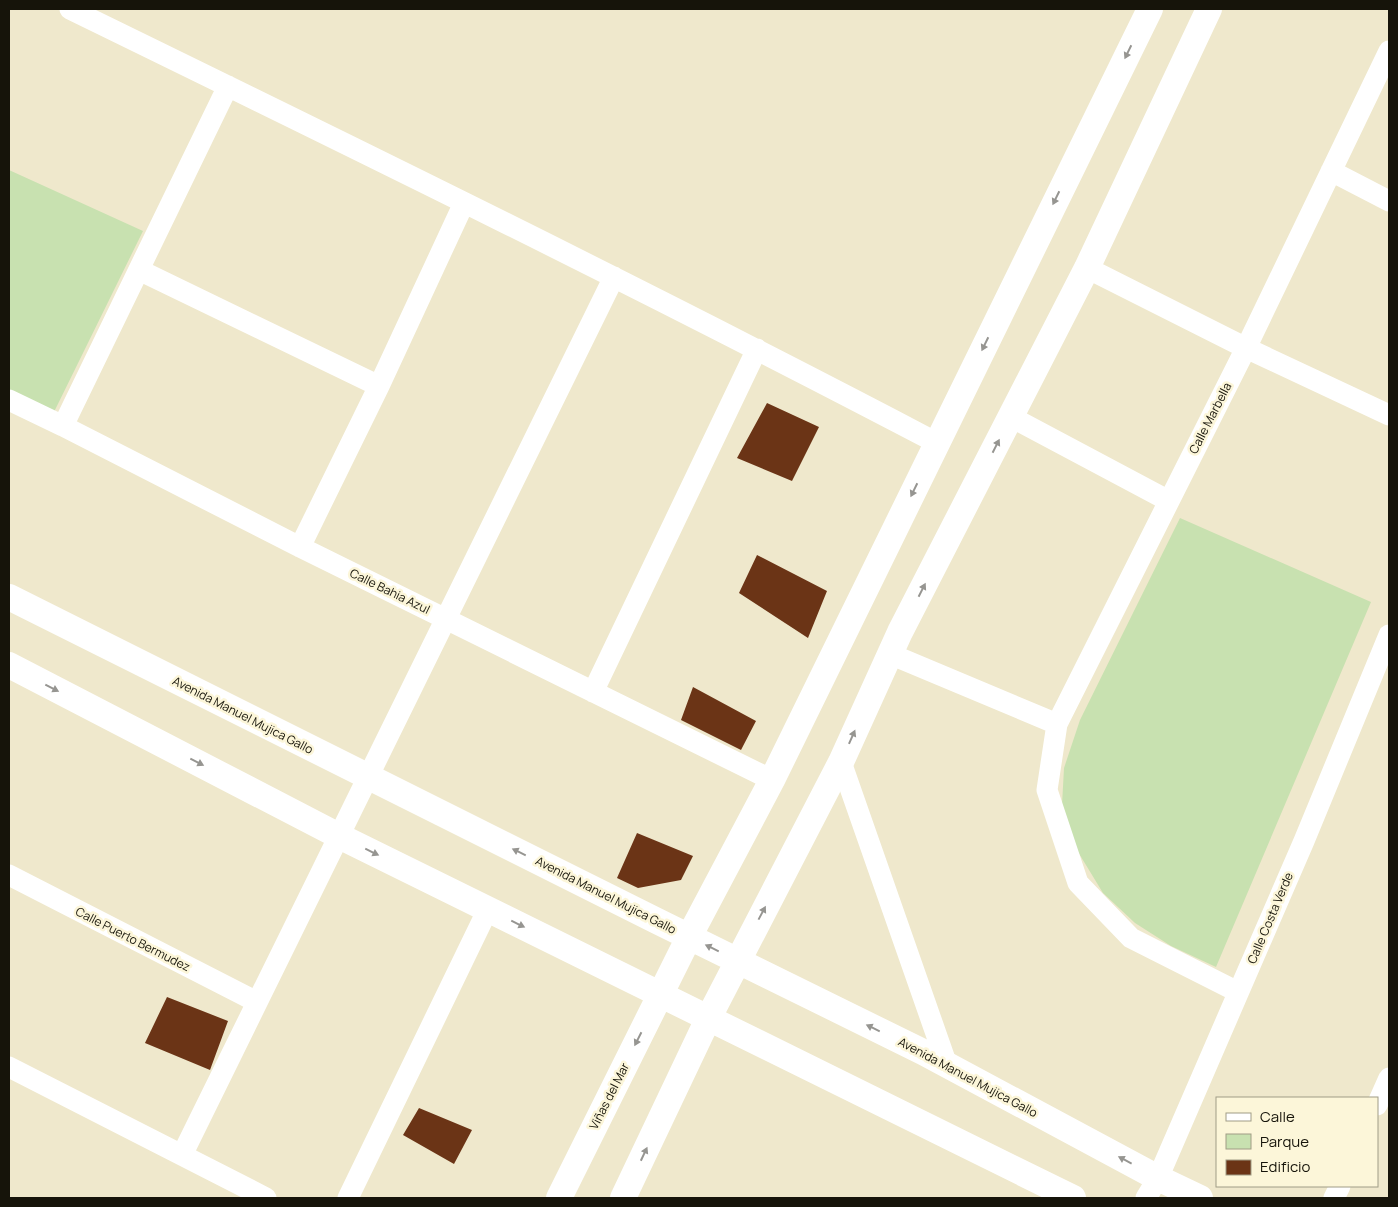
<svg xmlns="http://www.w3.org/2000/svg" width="1398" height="1207" font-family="Manrope,sans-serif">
  <rect width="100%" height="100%" fill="#efe8cc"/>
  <!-- green -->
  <path fill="#c8e1b0" d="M9 170 143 231 53 414 9 392Z
    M1180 518 1371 602 1216 967 1171 946 1135 923 1103 893 1075 847 1062 805 1064 768 1080 720Z"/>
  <!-- building -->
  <path fill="#6b3416" d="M767 403 819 427 792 481 737 458Z
    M757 555 827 591 808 638 739 593Z
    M693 687 756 721 741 750 681 720Z
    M637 833 693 856 681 880 638 888 617 878Z
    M167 997 228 1021 210 1070 145 1043Z
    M419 1108 472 1130 454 1164 403 1135Z"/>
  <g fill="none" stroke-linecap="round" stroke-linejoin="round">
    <!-- minor -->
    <path stroke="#fff" stroke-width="21" d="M70 9C361 151 651 293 937 443
      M1331 171 1389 201
      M1087 268 1246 348 1389 415
      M139 270 379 386
      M9 400 63 426 300 547 772 780
      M1011 417 1169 501
      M63 426 228 86
      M300 547 379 386 464 203
      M890 654 1057 724
      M593 692 757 349
      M841 762 947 1065
      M9 875 257 1002
      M1238 992 1131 938 1078 883 1047 790 1057 724 1246 348 1389 51
      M9 1067 266 1198
      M1377 1105 1389 1078
      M182 1155 614 277
      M348 1198 488 909
      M1146 1198 1158 1178 1304 841 1389 635
      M1334 1198 1340 1186"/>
    <!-- tertiary -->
    <path stroke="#fff" stroke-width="26" d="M9 597 657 921 923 1052 1158 1178 1200 1198
      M9 665 339 836 1073 1198
      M559 1198 689 937 772 780 1150 9
      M623 1198 708 1019 841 762 900 632 1087 268 1209 9"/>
  </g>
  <!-- one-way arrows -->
  <defs><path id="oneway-solid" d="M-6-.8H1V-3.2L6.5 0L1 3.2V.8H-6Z" transform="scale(1.25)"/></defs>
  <g fill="#969591">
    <use href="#oneway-solid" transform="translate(1128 52) rotate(116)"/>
    <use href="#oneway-solid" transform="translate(1056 198) rotate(116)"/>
    <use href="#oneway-solid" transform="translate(985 344) rotate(116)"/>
    <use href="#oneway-solid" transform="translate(996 446) rotate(-63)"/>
    <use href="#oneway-solid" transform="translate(914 490) rotate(116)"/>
    <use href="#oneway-solid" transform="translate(922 590) rotate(-63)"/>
    <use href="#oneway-solid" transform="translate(52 688) rotate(27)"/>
    <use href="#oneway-solid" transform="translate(852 737) rotate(-66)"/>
    <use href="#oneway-solid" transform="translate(197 762) rotate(27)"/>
    <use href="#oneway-solid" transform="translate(372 852) rotate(26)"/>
    <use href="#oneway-solid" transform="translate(519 852) rotate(-154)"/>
    <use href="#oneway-solid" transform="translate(762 913) rotate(-62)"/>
    <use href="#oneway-solid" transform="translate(518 924) rotate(26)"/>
    <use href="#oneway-solid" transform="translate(712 948) rotate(-154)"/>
    <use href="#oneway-solid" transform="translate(873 1028) rotate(-154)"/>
    <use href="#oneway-solid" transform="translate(638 1039) rotate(117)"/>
    <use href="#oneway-solid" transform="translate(644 1154) rotate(-65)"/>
    <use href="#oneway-solid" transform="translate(1125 1160) rotate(-152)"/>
  </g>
  <g text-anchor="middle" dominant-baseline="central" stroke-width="5" stroke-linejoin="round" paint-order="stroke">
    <!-- street labels -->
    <g font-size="12" fill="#16140a" stroke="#fcf6d9">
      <text transform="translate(1210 418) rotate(-63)">Calle Marbella</text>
      <text transform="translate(390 591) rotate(26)">Calle Bahia Azul</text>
      <text transform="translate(243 715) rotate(27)">Avenida Manuel Mujica Gallo</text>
      <text transform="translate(606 895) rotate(27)">Avenida Manuel Mujica Gallo</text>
      <text transform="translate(1270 918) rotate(-67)">Calle Costa Verde</text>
      <text transform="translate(133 939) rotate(27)">Calle Puerto Bermudez</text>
      <text transform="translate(968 1077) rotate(28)">Avenida Manuel Mujica Gallo</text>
      <text transform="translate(609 1096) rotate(-63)">Viñas del Mar</text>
    </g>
  </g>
  <!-- border -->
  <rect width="1398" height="1207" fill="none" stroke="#16140a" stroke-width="20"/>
  <!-- legend -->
  <rect x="1216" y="1097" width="162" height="90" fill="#fcf6d9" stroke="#a09c86"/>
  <rect x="1226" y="1113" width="25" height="8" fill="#ffffff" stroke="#a09c86"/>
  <text x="1260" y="1122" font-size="15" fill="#16140a">Calle</text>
  <rect x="1226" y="1134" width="25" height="15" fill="#c8e1b0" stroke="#a09c86"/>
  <text x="1260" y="1147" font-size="15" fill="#16140a">Parque</text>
  <rect x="1226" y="1160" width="25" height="15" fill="#6b3416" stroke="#a09c86"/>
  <text x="1260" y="1172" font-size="15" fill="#16140a">Edificio</text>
</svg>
